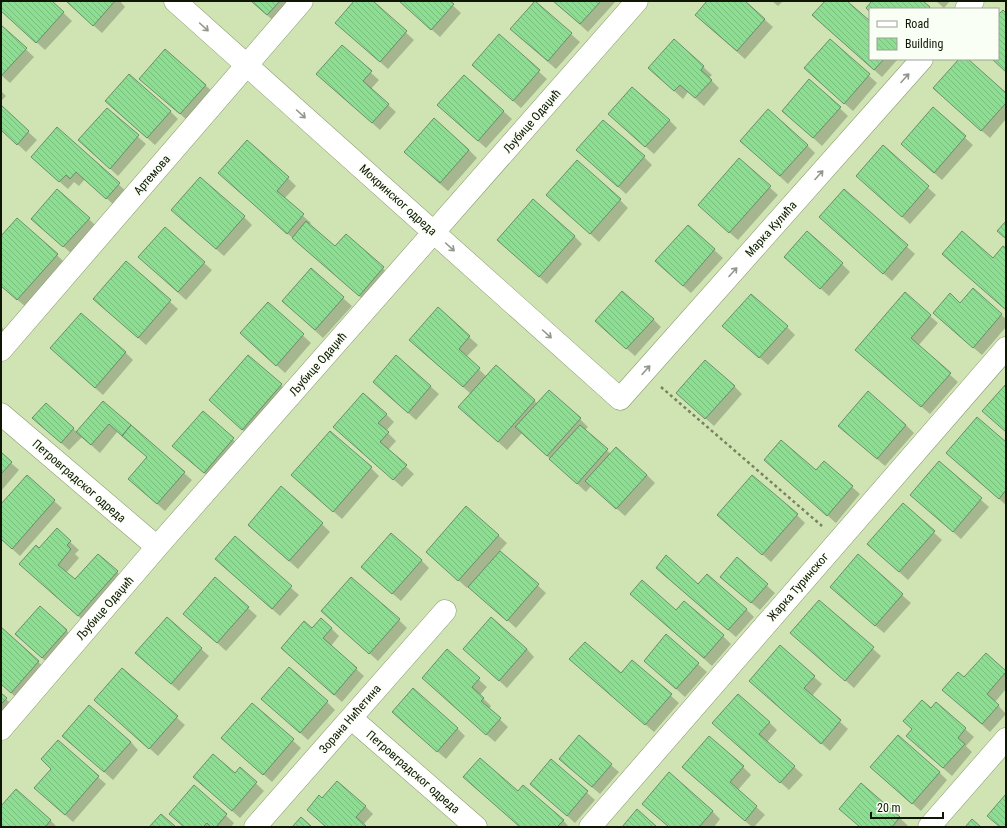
<svg xmlns="http://www.w3.org/2000/svg" width="1007" height="828" font-family="'Roboto Condensed',sans-serif">
  <defs>
    <pattern id="building-back-hatch" width="6" height="6" patternUnits="userSpaceOnUse"><rect width="6" height="6" fill="#8dde93"/><path d="M-1 5l2 2M0 0l6 6M5-1l2 2" fill="none" stroke="#78be7d"/></pattern>
  </defs>
  <rect width="100%" height="100%" fill="#d0e4b3"/>
  <!-- shadow -->
  <path fill="#0003" d="M1 1H51L72 21 45 50 1 10Z
    M66 1H120L125 7 102 33Z
    M251 1H294L276 23Z
    M356 1H371L414 40 388 69 345 31Z
    M399 1H448L461 13 440 37Z
    M554 1H616L588 32Z
    M708 1H744L773 27 745 59 704 23Z
    M772 1H783L778 6Z
    M826 1H846L870 22V59H898L882 77 821 23Z
    M936 1H950L944 8Z
    M535 2 580 42 556 69 519 37Z
    M1 26 34 57 10 83 1 75Z
    M499 36 547 79 521 108 473 65Z
    M674 40 712 75 709 78 719 88 704 106 688 92 683 99 649 68Z
    M830 40 877 83 853 111 813 76Z
    M342 47 379 80 371 89 396 112 380 130 325 82Z
    M166 50 214 93 189 122 149 86Z
    M960 59H966L1006 94V119L990 138 942 96Z
    M464 76 512 119 486 148 446 113Z
    M810 80 848 116 822 146 791 118Z
    M1 91 6 96 1 101Z
    M1 107 37 140 26 152 1 129Z
    M107 109 146 144 118 176 79 140Z
    M114 109 170 111 178 119 155 145Z
    M933 109 973 145 942 180 910 152Z
    M669 120 677 128 654 154 617 122Z
    M57 129 127 192 115 206 85 179 79 186 74 182 68 189 40 165Z
    M741 141 807 145 815 153 788 184Z
    M883 147 936 195 910 224 857 176Z
    M469 150 477 158 448 191 413 160Z
    M577 150 644 157 652 165 626 194Z
    M739 159 778 195 738 240 707 213Z
    M288 178 296 186 284 199 311 223 309 225 335 247 346 235 391 276 367 303 227 181Z
    M844 190 915 254 892 281 828 225Z
    M547 195 620 200 628 208 599 242Z
    M244 217 252 225 224 256 180 218Z
    M89 219 97 227 72 254 40 226Z
    M688 226 723 258 691 293 664 269Z
    M574 236 582 244 547 284 498 240Z
    M1 238 57 255 65 263 26 307 1 286Z
    M139 257 204 263 212 270 186 300Z
    M785 257 842 264 850 272 829 296Z
    M126 262 178 309 146 345 103 306Z
    M311 270 352 306 323 338 283 301Z
    M973 290 1006 319V327L982 355 942 321 961 304Z
    M268 303 311 343 285 373 241 333Z
    M438 309 478 345 466 357 487 377 496 367 538 404 580 419 588 427 585 430 611 454 647 475 655 483 625 516 591 486 586 492 522 433 507 450 468 415 471 394 418 348Z
    M930 316 938 323 918 346 958 382 930 414 865 358Z
    M653 319 661 327 635 356 604 329Z
    M1 326 5 331 1 336Z
    M787 327 795 335 768 365 732 334Z
    M125 352 133 360 103 395 59 356Z
    M397 356 439 394 416 420 382 390Z
    M281 385 289 393 250 437 210 400Z
    M734 386 742 394 714 426 686 401Z
    M103 403 192 480 165 511 129 479 148 457 118 431 100 453 82 437 69 450 33 418 46 404 77 432Z
    M203 412 241 447 212 480 182 454Z
    M386 414 394 422 386 431 396 441 388 450 414 474 402 487 334 427Z
    M906 425 914 433 885 466 847 433Z
    M1006 443V505L955 461Z
    M1 454 19 470 1 491Z
    M939 463 989 507 961 539 919 502Z
    M371 468 379 476 342 519 301 483Z
    M773 468 816 472 852 487 860 494 836 523Z
    M54 501 62 508 20 556 1 539V505Z
    M903 505 942 540 908 580 868 544Z
    M466 507 507 543 500 551 546 593 516 628 469 586 467 588 427 552Z
    M718 515H797L805 523 771 562Z
    M322 524 330 532 298 569 257 533Z
    M57 530 79 550 75 554 79 558 66 573 75 581 117 572 125 580 86 623 20 564 39 550Z
    M235 538 299 595 280 616 224 567Z
    M858 556 911 603 884 633 839 595Z
    M737 559 775 593 760 610 729 585Z
    M421 560 429 568 401 601 371 575Z
    M665 576 698 585 746 609 754 617 736 637Z
    M215 579 257 616 226 651 193 621Z
    M631 594 677 611 723 636 731 644 712 666Z
    M819 601 881 656 854 688 791 633Z
    M322 611 399 620 407 628 378 661Z
    M167 618 209 656 179 691 144 661Z
    M1 628 46 669 19 700 1 684Z
    M331 628 339 636 331 646 364 676 342 702 282 648 312 629Z
    M66 630 74 638 50 665 24 642Z
    M666 636 707 672 685 697 653 668Z
    M464 649H527L534 657 507 688Z
    M447 651 487 687 480 695 491 706 489 709 508 727 495 742 431 686Z
    M632 661 679 703 654 732 579 667 621 674Z
    M122 669 185 725 158 756 95 700Z
    M1006 672V689L995 702 1006 714 990 732 952 698 964 678Z
    M814 677 822 684 812 696 848 729 830 751 750 681Z
    M1 694 14 707 1 721Z
    M327 702 335 710 308 740 271 707Z
    M936 703 974 737 966 746 972 752 952 776 915 744 931 709Z
    M252 704 301 748 272 782 231 746Z
    M401 720 457 728 465 736 446 759Z
    M769 722 777 730 767 742 803 775 789 790 713 723Z
    M131 742 138 750 113 780 72 743Z
    M551 760 595 800 575 823 531 784Z
    M611 765 619 772 600 794 568 767Z
    M743 767 751 775 738 790 765 815 754 827H752L691 775Z
    M240 768 264 791 240 818 194 777 235 774Z
    M939 772 947 780 921 811 879 775Z
    M98 777 106 784 73 822 44 796Z
    M464 777 563 820 569 827H520Z
    M861 784 900 818 908 826 907 827H860Z
    M194 786 234 823 231 827H184L170 814Z
    M16 790 51 821 57 827H1V807Z
    M322 800 365 806 373 814 363 825 366 827H326Z
    M712 811 720 819 714 827H669L651 812Z"/>
  <!-- building -->
  <path fill="url(#building-back-hatch)" stroke="#698f6b" d="M1 1H52L64 12 36 43 1 11Z
    M66 1H115L93 26Z
    M251 1H280L267 15Z
    M354 1H373L407 31 380 62 335 23Z
    M399 1H450L454 4 431 30Z
    M535 1 572 33 548 61 510 29Z
    M553 1H601L580 24Z
    M707 1H745L765 19 737 51 695 15Z
    M825 1H847L870 21V59H884L874 70 812 15Z
    M872 1H923L930 7 928 9H870V12L866 8Z
    M1003 10 1006 13V72L992 59H998V15Z
    M1 25 27 48 1 76Z
    M499 34 540 70 513 101 472 65Z
    M674 39 704 66 701 70 712 80 695 98 680 85 674 91 648 68Z
    M830 39 870 74 844 104 804 68Z
    M342 45 372 71 363 81 389 104 372 123 316 74Z
    M165 49 206 85 180 114 139 79Z
    M959 59H968L1006 93V103L981 131 933 88Z
    M129 74 171 111 147 138 105 101Z
    M464 75 504 111 478 141 437 105Z
    M809 79 841 107 813 138 782 111Z
    M632 87 670 120 645 147 608 114Z
    M1 105 29 131 17 145 1 130Z
    M933 107 966 136 934 173 901 144Z
    M107 108 139 135 110 169 78 140Z
    M768 109 808 145 780 176 740 141Z
    M434 118 469 150 440 183 404 152Z
    M603 120 645 156 618 187 576 150Z
    M57 127 120 183 106 199 76 172 70 179 66 175 59 182 31 157Z
    M247 140 289 177 277 191 304 214 287 234 218 173Z
    M883 145 929 186 902 217 856 176Z
    M739 158 771 186 729 233 698 205Z
    M577 160 621 199 590 234 546 195Z
    M200 177 245 216 216 249 171 210Z
    M57 189 90 218 63 247 31 219Z
    M844 189 908 245 883 274 819 217Z
    M533 199 575 236 539 277 497 240Z
    M17 218 58 254 17 300 1 286V236Z
    M306 221 335 246 346 234 384 267 359 296 292 238Z
    M1006 221V239L997 231Z
    M688 225 715 249 683 286 655 261Z
    M165 227 205 262 178 292 138 257Z
    M807 231 843 263 820 289 784 257Z
    M962 231 993 258 1003 246 1006 248V310L942 254Z
    M126 261 171 300 138 338 93 299Z
    M311 268 344 297 315 330 282 301Z
    M973 288 1002 314 973 348 933 313 950 293 960 303Z
    M622 291 654 319 626 349 595 321Z
    M905 292 931 315 911 338 951 373 921 407 855 350Z
    M751 294 788 326 759 358 722 326Z
    M268 302 304 334 276 366 240 333Z
    M438 307 470 336 459 349 480 368 463 387 409 340Z
    M81 313 126 352 95 388 50 348Z
    M248 355 282 384 242 430 209 400Z
    M396 355 431 386 408 413 373 382Z
    M705 360 735 386 705 419 676 393Z
    M496 365 535 400 498 442 458 407Z
    M1006 384V432L982 411Z
    M549 390 581 418 547 456 515 427Z
    M868 391 906 425 877 459 838 426Z
    M363 393 387 414 378 423 389 432 380 442 407 465 393 480 333 427Z
    M103 401 131 425 122 436 109 424 91 445 76 432Z
    M46 403 74 428 61 443 32 418Z
    M203 411 234 438 204 473 172 446Z
    M977 417 1006 442V490L999 499 946 453Z
    M131 425 185 472 157 504 128 479 147 457 122 436Z
    M580 425 608 449 577 484 549 459Z
    M330 431 372 467 333 512 291 475Z
    M781 440 816 470 824 461 853 486 827 516 764 460Z
    M616 447 647 475 616 509 585 481Z
    M1 452 12 462 1 474Z
    M939 461 982 498 953 532 910 495Z
    M27 475 55 500 12 549 1 539V504Z
    M752 475 798 514 762 555 717 515Z
    M281 486 323 523 289 561 248 525Z
    M903 503 935 531 899 572 867 544Z
    M466 506 499 535 458 581 426 552Z
    M57 528 71 541 67 545 71 549 58 565 75 579 98 554 118 571 78 616 19 564 36 545 39 548Z
    M391 533 422 560 392 594 361 567Z
    M235 536 292 586 272 609 215 559Z
    M500 551 539 584 507 621 468 587Z
    M858 554 903 594 875 626 830 587Z
    M666 555 698 584 707 574 747 609 728 630 656 568Z
    M737 557 768 584 751 603 720 577Z
    M215 577 249 607 217 643 183 614Z
    M351 577 400 619 369 654 321 611Z
    M642 580 676 610 684 601 724 635 704 658 630 594Z
    M819 600 874 647 845 681 790 633Z
    M40 606 67 630 42 658 15 634Z
    M167 617 202 648 171 684 135 653Z
    M491 617 527 649 499 681 463 649Z
    M321 618 332 628 323 638 357 668 334 695 281 648 304 621 312 628Z
    M1 627 39 661 11 693 1 684Z
    M666 634 699 663 676 689 644 661Z
    M585 642 621 673 632 660 672 694 645 725 569 659Z
    M780 645 815 676 804 688 841 720 821 744 749 681Z
    M447 649 480 678 472 687 484 698 481 701 501 718 486 735 422 678Z
    M986 653 1006 671V672L987 694 999 705 982 724 942 690 958 672 964 677Z
    M289 667 328 701 300 733 261 699Z
    M122 668 178 716 149 749 94 700Z
    M413 688 458 728 437 752 392 712Z
    M1 693 7 698 1 704Z
    M738 694 770 722 759 734 795 766 780 783 712 723Z
    M922 700 931 708 936 702 966 728 958 738 965 744 943 768 906 736 912 729 903 721Z
    M252 703 294 739 263 775 221 738Z
    M89 705 131 742 104 772 62 736Z
    M579 735 612 764 592 787 559 759Z
    M898 735 940 772 912 804 870 767Z
    M709 736 744 766 730 782 757 806 745 821 682 767Z
    M58 740 99 776 65 815 34 788 51 769 41 759Z
    M213 754 235 773 240 767 257 782 232 811 193 777Z
    M480 758 518 791 523 785 564 820 557 827H520L463 777Z
    M551 759 588 791 567 816 530 784Z
    M669 772 713 811 699 827H669L642 804Z
    M337 781 366 806 356 817 366 826 365 827H326L307 810 319 795 322 798Z
    M861 783 900 817 892 827H860L839 809Z
    M194 785 227 814 216 827H211L207 823 203 827H184L169 814Z
    M16 789 51 820 45 827H1V806Z
    M1006 794V827H1000L987 816Z
    M637 809 657 827H622Z
    M161 814 176 827H149Z
    M301 817 312 827H292Z
    M972 819 981 827H965Z"/>
  <g fill="none" stroke-linecap="round" stroke-linejoin="round">
    <defs>
      <path id="minor" d="M175 1 620 399 922 59
        M966 9 973 1
        M1 350 302 1
        M1 414 157 547
        M351 718 476 827
        M1 729 157 547 637 1
        M255 827 445 611
        M590 827 1006 348
        M929 827 1006 739"/>
    </defs>
    <!-- minor casing -->
    <use href="#minor" stroke="#86996a" stroke-width="23"/>
    <!-- path -->
    <path stroke="#768361" stroke-width="2.5" stroke-dasharray="3 3" stroke-linecap="butt" d="M661 387 822 526"/>
    <!-- minor -->
    <use href="#minor" stroke="#fff" stroke-width="22"/>
  </g>
  <!-- one-way arrows -->
  <defs><path id="oneway-shaft" d="M-6 0H5M1.5-3L5.5 0L1.5 3" fill="none" stroke-width="1.6" stroke-linecap="round" stroke-linejoin="round"/></defs>
  <g stroke="#93968e">
    <use href="#oneway-shaft" transform="translate(204 27) rotate(42)"/>
    <use href="#oneway-shaft" transform="translate(905 78) rotate(-48)"/>
    <use href="#oneway-shaft" transform="translate(301 114) rotate(42)"/>
    <use href="#oneway-shaft" transform="translate(819 175) rotate(-48)"/>
    <use href="#oneway-shaft" transform="translate(450 247) rotate(42)"/>
    <use href="#oneway-shaft" transform="translate(733 272) rotate(-48)"/>
    <use href="#oneway-shaft" transform="translate(547 334) rotate(42)"/>
    <use href="#oneway-shaft" transform="translate(646 370) rotate(-48)"/>
  </g>
  <g text-anchor="middle" dominant-baseline="central" stroke-width="3.5" stroke-linejoin="round" paint-order="stroke">
    <!-- street labels -->
    <g font-size="12" fill="#0f1605" stroke="#fafff5">
      <text transform="translate(532 121) rotate(-49)">Љубице Одаџић</text>
      <text transform="translate(152 175) rotate(-49)">Артемова</text>
      <text transform="translate(398 200) rotate(42)">Мокринског одреда</text>
      <text transform="translate(771 229) rotate(-48)">Марка Кулића</text>
      <text transform="translate(318 364) rotate(-49)">Љубице Одаџић</text>
      <text transform="translate(79 481) rotate(41)">Петровградског одреда</text>
      <text transform="translate(798 587) rotate(-49)">Жарка Туринског</text>
      <text transform="translate(105 608) rotate(-49)">Љубице Одаџић</text>
      <text transform="translate(350 719) rotate(-49)">Зорана Нићетина</text>
      <text transform="translate(413 772) rotate(41)">Петровградског одреда</text>
    </g>
  </g>
  <!-- border -->
  <rect width="1007" height="828" fill="none" stroke="#0f1605" stroke-width="4"/>
  <!-- legend -->
  <rect x="869" y="8" width="130" height="52" fill="#fafff5" stroke="#9ca295"/>
  <rect x="877" y="21" width="20" height="6" fill="#ffffff" stroke="#9ca295"/>
  <text x="905" y="28" font-size="12" fill="#0f1605">Road</text>
  <rect x="877" y="38" width="20" height="12" fill="url(#building-back-hatch)" stroke="#9ca295"/>
  <text x="905" y="48" font-size="12" fill="#0f1605">Building</text>
  <!-- scale -->
  <path d="M871 812v6h72v-6" fill="none" stroke="#0f1605" stroke-width="2"/>
  <text x="877" y="812" font-size="12" fill="#0f1605" stroke="#fafff5" stroke-width="3" paint-order="stroke">20 m</text>
</svg>
